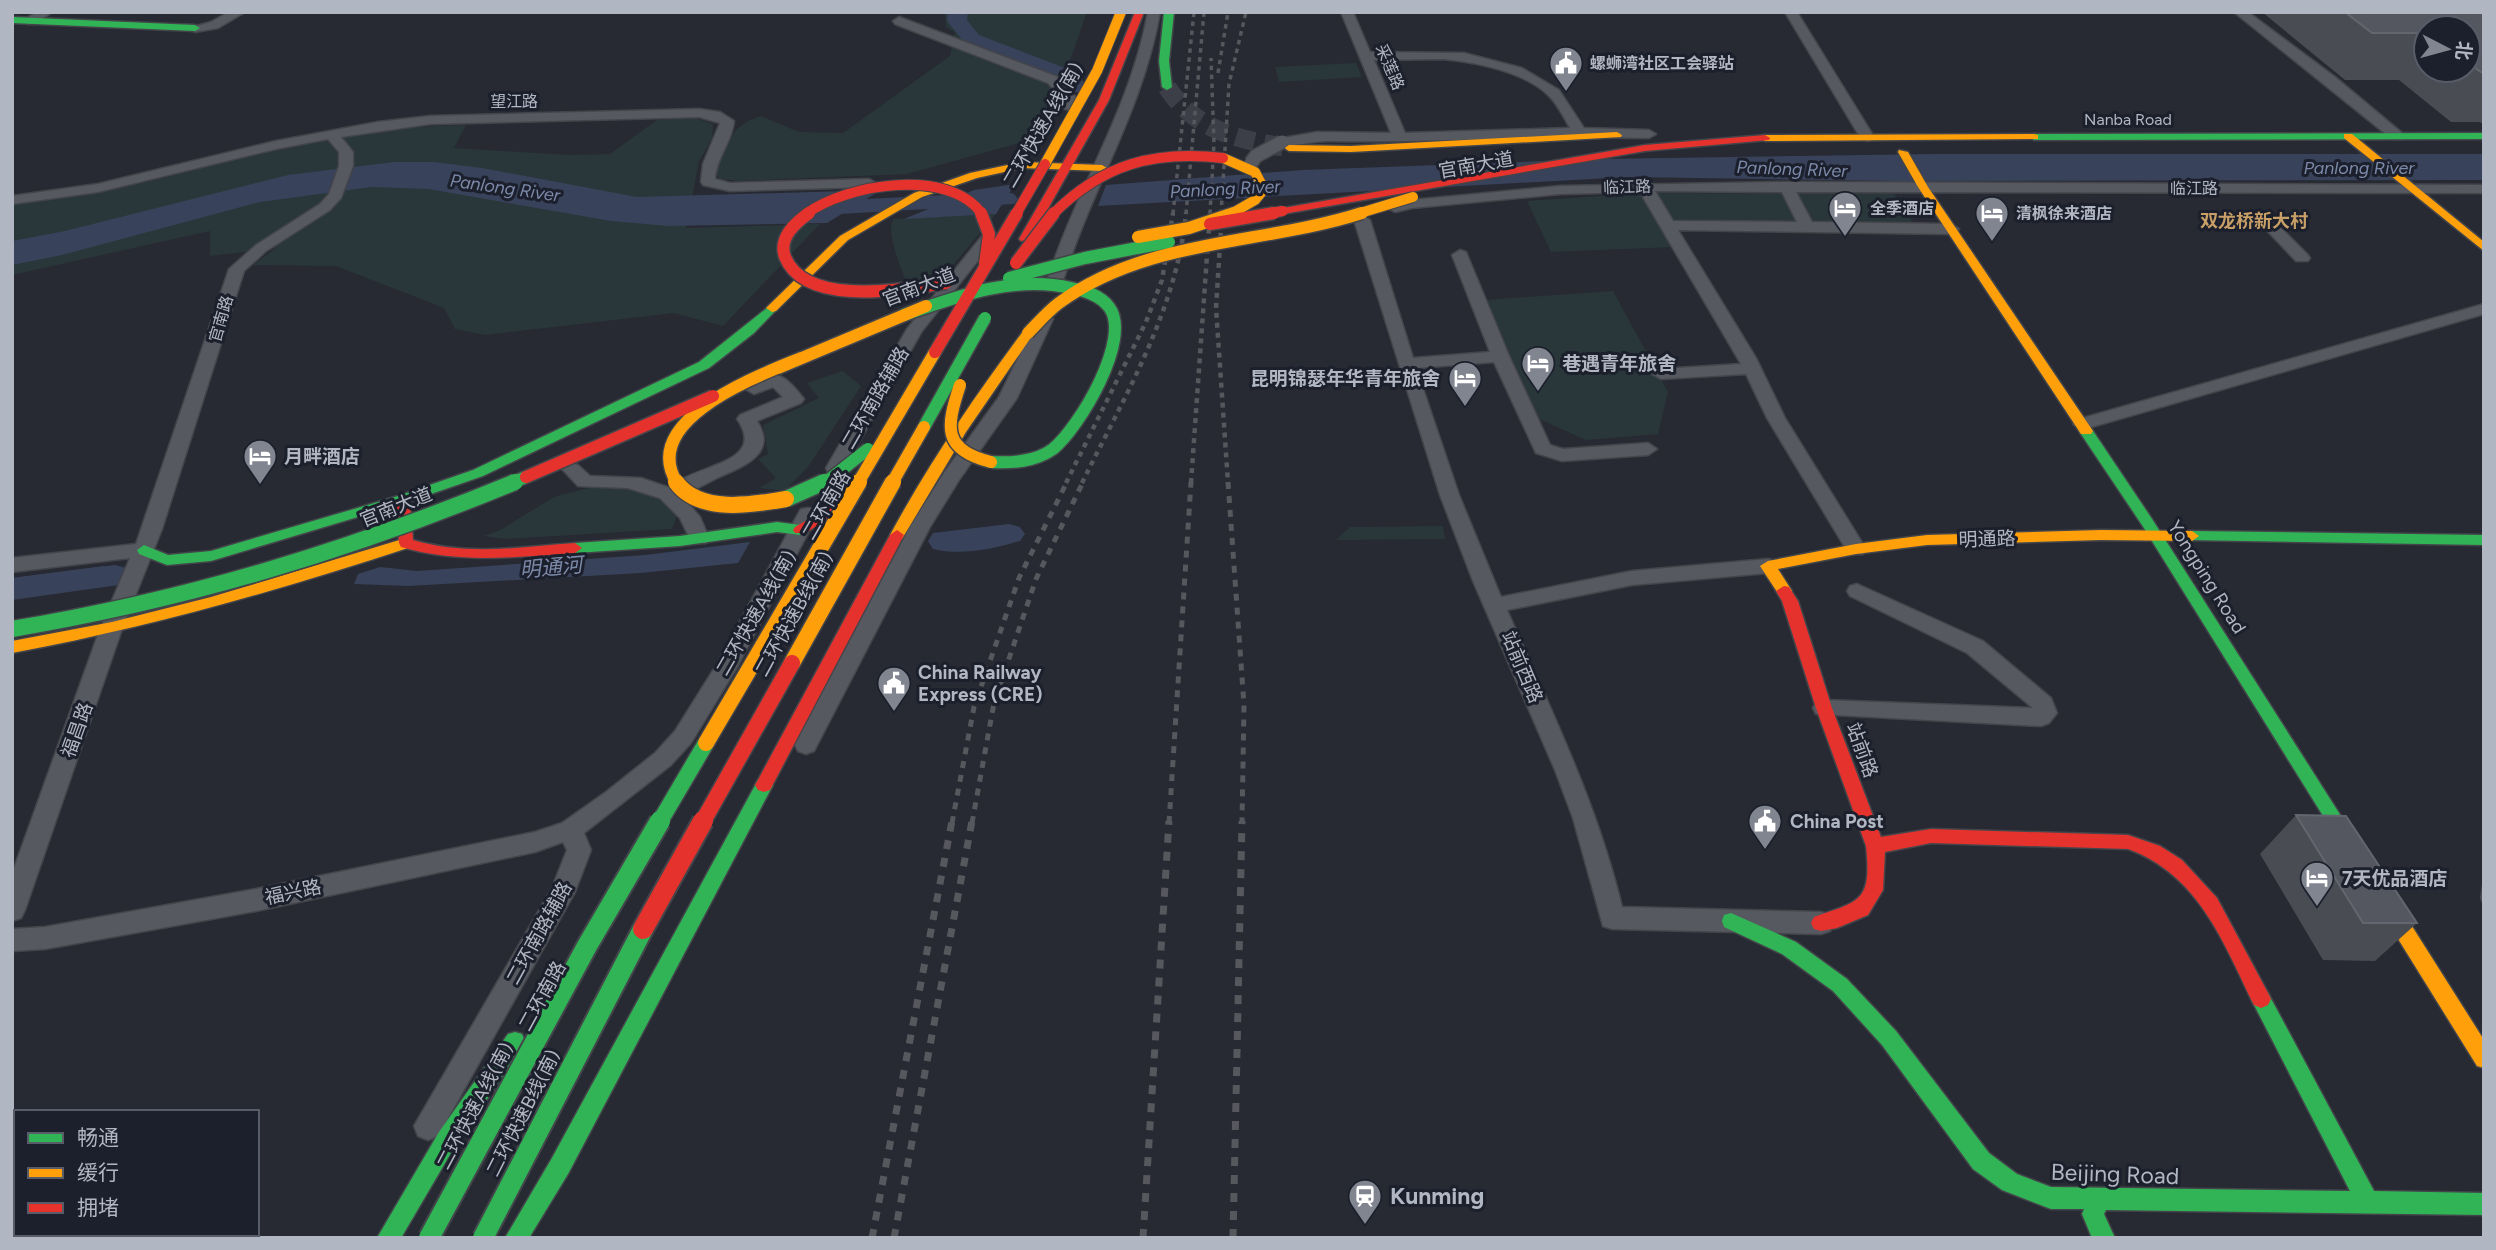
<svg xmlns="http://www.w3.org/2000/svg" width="2496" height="1250" font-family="Figtree,'Noto Sans SC',sans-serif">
  <rect width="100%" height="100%" fill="#272a32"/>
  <!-- green -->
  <path fill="#29373a" d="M945 12H1087L1063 80 1033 139 907 174 739 181 720 179 715 173C722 145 732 125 761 116L799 132 843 133 950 56 955 32 946 27Z
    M1356 63 1362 77 1279 82 1275 67Z
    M695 118 713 124 712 139 699 161 686 228 820 224 723 326 674 313 485 335 455 329 444 308 336 266 253 265 276 248 210 256V231L12 275V204C59 198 104 190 150 181 188 172 226 161 264 152 331 136 398 126 466 125L454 148 568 155 610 154 657 120Z
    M1643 193 1894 194 1913 223 1660 222 1672 247 1551 252 1527 201Z
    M996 214 943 277 911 294C905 277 885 236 893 219Z
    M1613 291 1668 392 1658 434 1586 440 1537 418 1484 300Z
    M843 371 861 386 808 467 784 491 759 488 776 478 758 459 768 454 763 425 819 398 807 383Z
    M592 487 641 488 672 501 677 516 672 529 505 539 484 536 500 530 554 497Z
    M1443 526 1445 539 1336 540 1350 527Z"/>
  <!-- water -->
  <path fill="#38425a" d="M1934 154H2484V180L1896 181 1628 177 1098 206 1106 185 1303 170 1600 159Z
    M394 162H434L482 168 637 197 881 190 827 223 668 226 611 221 428 189 372 187 260 202 62 255 12 265V241L65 231 288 175Z
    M1015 184 996 214 904 219 974 190Z
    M750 542 738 563 641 573 408 586 354 584 358 574 380 567 417 571 645 555Z
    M104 566 105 577 93 588 12 598V578Z"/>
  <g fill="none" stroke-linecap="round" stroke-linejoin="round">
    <!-- river -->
    <path fill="#38425a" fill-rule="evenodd" d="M948 12H968L967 20 979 35 1078 73 1087 88 1084 92H1070L1063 81 965 43 947 21Z
      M1006 192 1014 194 1018 199 1014 204 805 216 797 214 793 209 797 204 805 202Z
      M1009 524 1020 527 1025 534 1020 541C993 549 961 556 933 549L928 541 933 533Z
      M115 565 126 568 131 576 126 584 12 600V578Z"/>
    <!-- secondary-tunnel -->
    <path stroke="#3c3f48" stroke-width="19" stroke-dasharray="19 10" stroke-linecap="butt" d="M1167 87C1195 131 1240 140 1289 148"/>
    <defs>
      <path id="street" d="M37 12H52L35 24H27V18Z
        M229 12H245L218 28 195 32 189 28 211 22Z
        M1148 12H1160C1143 110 1093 185 1064 278L1056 283 1050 281 1048 278C1078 185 1130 110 1148 12Z
        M1341 12H1353L1370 52 1464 53 1522 68 1559 90 1584 128 1649 130 1656 134 1649 138C1542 135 1436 143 1330 141 1314 140 1290 148 1277 145V139L1317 132 1391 133ZM1443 59C1475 62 1526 72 1549 96 1558 105 1564 118 1570 128L1405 133 1374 60Z
        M1785 12H1797L1874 137 1872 140 1867 141 1860 137Z
        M2234 12H2248L2335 77 2402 133V139H2392Z
        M899 17 1058 77 1078 100 1077 106 1070 110 1065 109 1064 101 1048 83 895 24 893 21Z
        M699 109 720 112 734 121C732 142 716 158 715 179L730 183 869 179 876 183 869 187 730 191 703 185 701 182 703 164 720 123 699 117 430 124 341 137 353 152V166L341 198 330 210 266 251 244 271 162 529 122 629 25 910 21 918 12 921V874L100 629 130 558 12 572V558L136 544 229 269 256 245 320 204 329 194 339 166V152L328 139 276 149 98 192 12 204V196L98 184 276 141 378 122 430 116Z
        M1786 182 2484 185V193L1796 192 1812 222 1951 224 1959 229 1951 234 1678 230 1756 358 1785 418 1866 549 1863 554H1849L1846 549 1767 418 1746 374 1661 379 1652 374 1661 369 1741 364 1640 192 1560 194 1412 208 1395 212 1388 208 1390 205 1412 200 1560 186ZM1655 191 1782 192 1797 222 1673 221Z
        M2263 213 2268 215 2308 255 2310 258 2308 261H2296L2258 221 2255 218Z
        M1362 215 1370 220 1413 358 1490 352 1452 255 1460 250 1466 252 1509 356 1550 445 1563 449 1648 443 1657 449 1648 455 1562 461 1536 453 1494 362 1416 368 1459 495 1501 597 1632 571 1768 559 1775 561 1778 566 1775 571 1768 573 1632 585 1507 610C1550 708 1597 803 1622 907L1821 912 1830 915 1834 923 1830 931 1821 934 1612 929 1603 926 1573 818 1555 770 1473 581 1440 495 1354 220Z
        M987 234 995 239 922 331 842 472H828L826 468 907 329 982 236Z
        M2484 304V314L2088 428 2082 430 2073 424 2076 420Z
        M1045 314 1053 319 1017 398 959 480 930 527 814 751 806 754 798 751 795 745 910 527 944 473 999 397 1037 319Z
        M776 375C787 377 797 390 804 399L801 403 757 421C779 455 741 467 717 478 705 484 693 491 681 495L700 517 709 538 706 543H692L680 518 660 498 628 488 578 486 562 469 571 463 578 465 590 476 641 478 670 488C692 464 769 465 737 419L740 415 783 397 773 387 754 394 745 389 748 385Z
        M808 508 815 509 818 514 736 669 691 743 671 765 584 833 591 850 575 892 438 1136 428 1140 418 1136 414 1126 552 888 567 850 563 842 535 852 256 911 45 949 12 951V929L45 927 256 889 535 832 562 823 606 792 655 753 675 731 717 664 798 514 801 509Z
        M1857 584 1983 641 2051 698 2057 713 2049 723 2041 726 1816 714 1813 708 1816 702 1824 700 2033 708 1967 653 1850 596 1847 591 1850 586Z"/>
      <path id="fast" d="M1164 12H1174L1169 61 1172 87 1167 90 1162 87 1159 61Z
        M12 17 195 25 200 28 195 31 12 23Z
        M2484 133V139L2034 140 2029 137 2034 134Z
        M772 304 778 308 754 333 709 368 483 476 408 502 211 561 167 565 139 554 137 550 144 545 168 555 211 551 398 496 473 470 699 362Z
        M2086 427 2091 428 2152 519 2360 846 2363 851 2360 856 2354 859 2348 856 2142 525 2079 431Z
        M777 522 800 525 807 530 800 535 777 532 680 546 575 553 568 548 575 543 680 536Z
        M2192 531 2484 535V545L2187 540 2185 536 2187 532Z
        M764 778 770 780 773 785 568 1174 529 1238H505L552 1158 758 780Z
        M1731 913 1796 942 1847 979 1896 1031 1989 1153 2017 1174 2051 1187 2350 1191 2251 999 2254 993 2261 990 2268 993 2374 1191 2484 1193V1215L2106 1210 2104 1214 2115 1238H2092L2082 1214 2084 1209H2051L2002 1190 1973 1169 1882 1045 1833 991 1782 954 1724 927 1722 921 1724 915Z
        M515 1032 522 1034 525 1041 522 1048 455 1146 401 1238H377L439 1132 508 1034Z"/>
      <path id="slow" d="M1617 132 1622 135 1621 137 1351 152 1289 151 1284 148 1289 145 1351 146Z
        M2034 134 2038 135V139L1765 141 1760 138 1765 135Z
        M2344 134H2352L2484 242V251L2344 138Z
        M1899 150 1908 152 1928 187 2093 431 2091 434H2081L1918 187 1898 152Z
        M1022 162 1102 165 1107 168 1102 171 1022 168 977 178 922 197 848 240 776 311 772 312 766 308 840 236 914 193 970 173Z
        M1028 329 1034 333 966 432 902 539H892L890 535C929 463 975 396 1024 330Z
        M2101 530 2192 531 2199 536 2192 541 2101 540 1927 545 1856 554 1778 569 1792 591 1784 596 1779 595 1760 566 1768 561 1856 544 1927 535Z
        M406 538 413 543 411 547C280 590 148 628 12 653V641L112 622 211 597Z
        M2384 891 2391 893 2484 1040V1068L2477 1066 2377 905 2375 899 2377 893Z"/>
      <path id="jam" d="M1135 12H1144L1109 100 1031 239 1021 241 1019 239 1099 100Z
        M1765 135 1770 138 1769 140 1645 151 1283 214 1277 211 1283 208 1645 145Z
        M851 495 858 500 856 503 805 533H795L793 530 795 527Z
        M403 498 410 503 413 540C466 556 521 547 575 543L582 548 575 553C515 557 459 564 401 547L399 543 396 503Z
        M897 530 904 535 770 790 764 792 758 790 755 785 758 780 890 535Z
        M1784 586 1789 587 1798 601 1832 708 1881 837 1931 829 2128 835 2160 846 2182 860 2217 898 2268 993 2271 999 2268 1005 2261 1008 2254 1005C2223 942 2199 875 2128 849L1931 843 1885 852 1883 890 1868 915 1837 928 1821 931 1814 929 1811 923 1814 917C1860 901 1872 902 1866 846L1816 708 1782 601 1776 591Z"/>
    </defs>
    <!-- street casing -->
    <use href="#street" stroke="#43454b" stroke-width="3"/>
    <!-- fast casing -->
    <use href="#fast" stroke="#43454b" stroke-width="3"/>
    <!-- slow casing -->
    <use href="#slow" stroke="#43454b" stroke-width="3"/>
    <!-- jam casing -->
    <use href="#jam" stroke="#43454b" stroke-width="3"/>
    <!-- street -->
    <use href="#street" fill="#575960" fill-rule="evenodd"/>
    <!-- fast -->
    <use href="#fast" fill="#30b455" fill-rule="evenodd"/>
    <!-- slow -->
    <use href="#slow" fill="#ff9f0a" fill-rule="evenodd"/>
    <!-- jam -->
    <use href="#jam" fill="#e5322d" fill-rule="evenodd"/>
    <!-- rail-far3 -->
    <path stroke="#56585e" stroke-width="3.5" stroke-dasharray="4.5 4.5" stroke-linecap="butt" d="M1218 73 1228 12
      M1173 214 1194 12
      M1186 214 1204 12
      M1210 214 1214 143 1211 58
      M1221 214 1229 84 1246 12"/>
    <!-- rail-far2 -->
    <path stroke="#56585e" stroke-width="4.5" stroke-dasharray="5 5" stroke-linecap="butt" d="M1222 213 1216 308 1228 483
      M1066 483 1146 322 1162 280 1173 213
      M1082 483C1124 397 1177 310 1186 213
      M1191 483 1210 213"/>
    <!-- rail-far1 -->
    <path stroke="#56585e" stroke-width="5" stroke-dasharray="7 7" stroke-linecap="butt" d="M1228 482 1244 705 1242 823
      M952 823 974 707 1019 578 1067 482
      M972 823 994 703 1036 579 1083 482
      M1169 823 1191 482"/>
    <!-- rail -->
    <path stroke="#56585e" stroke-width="7" stroke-dasharray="9 9" stroke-linecap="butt" d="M872 1238 952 821
      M894 1238 972 821
      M1143 1238 1169 821
      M1233 1238 1242 821"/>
    <defs>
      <path id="street-bridge" d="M1251 163 1256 156 1282 142"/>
      <path id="fast-bridge-far2" d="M1009 278 1085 258 1169 242
        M904 315C958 296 1014 275 1071 288 1085 291 1100 295 1109 307 1133 338 1079 428 1053 449 1035 462 1012 463 991 462
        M924 427 985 318
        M511 483 526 477
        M820 483 830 479 868 449"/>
      <path id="fast-bridge-far1" d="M786 499 824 482
        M12 629C190 599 348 551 515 482
        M659 823 706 743"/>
      <path id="fast-bridge" d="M429 1238 587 946 660 821
        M483 1238 643 929"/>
      <path id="slow-bridge-far2" d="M1223 158 1255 172 1264 189 1255 200 1231 214
        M1045 164 1097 71 1121 12
        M1357 214 1413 197"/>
      <path id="slow-bridge-far1" d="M1138 237 1189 228 1234 213
        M1028 333C1038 323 1048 311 1059 303 1147 238 1262 245 1362 213
        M778 368 926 306
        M960 385C946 427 942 450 991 462
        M677 483C638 420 758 376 801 358
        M858 483 935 352
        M892 483 924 427"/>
      <path id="slow-bridge" d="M676 482C699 514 752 505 786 499
        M792 663 893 482
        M706 743 859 482"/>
      <path id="jam-bridge-far3" d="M806 214C846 184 949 167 982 214
        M1016 214 1045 164
        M1053 214C1103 164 1154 150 1223 158
        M1264 214 1283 211"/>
      <path id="jam-bridge-far2" d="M809 213C795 223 778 238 785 257 806 308 904 289 946 283
        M981 213 989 234 985 264
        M1210 224 1274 213
        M1016 263 1054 213
        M935 352 1017 213
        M526 477 713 396"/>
      <path id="jam-bridge-far1" d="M702 823 792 663"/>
      <path id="jam-bridge" d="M643 929 703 821"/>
    </defs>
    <!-- street-bridge casing -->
    <use href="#street-bridge" stroke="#43454b" stroke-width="16" stroke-linecap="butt"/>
    <!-- fast-bridge-far2 casing -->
    <use href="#fast-bridge-far2" stroke="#43454b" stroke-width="15" stroke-linecap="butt"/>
    <!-- fast-bridge-far1 casing -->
    <use href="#fast-bridge-far1" stroke="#43454b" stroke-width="19" stroke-linecap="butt"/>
    <!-- fast-bridge casing -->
    <use href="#fast-bridge" stroke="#43454b" stroke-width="24" stroke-linecap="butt"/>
    <!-- slow-bridge-far2 casing -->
    <use href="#slow-bridge-far2" stroke="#43454b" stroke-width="12" stroke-linecap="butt"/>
    <!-- slow-bridge-far1 casing -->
    <use href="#slow-bridge-far1" stroke="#43454b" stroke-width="15" stroke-linecap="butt"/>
    <!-- slow-bridge casing -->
    <use href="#slow-bridge" stroke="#43454b" stroke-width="19" stroke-linecap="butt"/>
    <!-- jam-bridge-far3 casing -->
    <use href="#jam-bridge-far3" stroke="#43454b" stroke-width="12" stroke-linecap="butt"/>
    <!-- jam-bridge-far2 casing -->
    <use href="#jam-bridge-far2" stroke="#43454b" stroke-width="15" stroke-linecap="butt"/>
    <!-- jam-bridge-far1 casing -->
    <use href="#jam-bridge-far1" stroke="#43454b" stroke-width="19" stroke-linecap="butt"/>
    <!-- jam-bridge casing -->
    <use href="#jam-bridge" stroke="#43454b" stroke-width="24" stroke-linecap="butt"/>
    <!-- street-bridge -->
    <use href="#street-bridge" stroke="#575960" stroke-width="13"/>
    <!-- fast-bridge-far2 -->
    <use href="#fast-bridge-far2" stroke="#30b455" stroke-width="12"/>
    <!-- fast-bridge-far1 -->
    <use href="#fast-bridge-far1" stroke="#30b455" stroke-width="16"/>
    <!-- fast-bridge -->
    <use href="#fast-bridge" stroke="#30b455" stroke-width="20"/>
    <!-- slow-bridge-far2 -->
    <use href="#slow-bridge-far2" stroke="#ff9f0a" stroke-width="10"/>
    <!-- slow-bridge-far1 -->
    <use href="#slow-bridge-far1" stroke="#ff9f0a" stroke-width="12"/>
    <!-- slow-bridge -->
    <use href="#slow-bridge" stroke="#ff9f0a" stroke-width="16"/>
    <!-- jam-bridge-far3 -->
    <use href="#jam-bridge-far3" stroke="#e5322d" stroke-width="10"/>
    <!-- jam-bridge-far2 -->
    <use href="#jam-bridge-far2" stroke="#e5322d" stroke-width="12"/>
    <!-- jam-bridge-far1 -->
    <use href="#jam-bridge-far1" stroke="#e5322d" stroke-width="16"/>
    <!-- jam-bridge -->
    <use href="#jam-bridge" stroke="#e5322d" stroke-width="20"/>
  </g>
  <!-- wall -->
  <path fill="#494c53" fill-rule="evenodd" d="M2262 12H2484V125L2480 122H2451L2399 80H2345ZM2426 28H2468V70H2426Z
    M2296 815 2417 923 2375 961 2323 960 2260 854Z
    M2484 879V909L2480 898 2482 884Z"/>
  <!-- building -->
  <path fill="#54575f" stroke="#63666f" stroke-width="2" d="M2345 12H2484V74L2468 63V28H2426V33H2372Z
    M2296 815 2346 816 2417 923H2363Z"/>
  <!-- icons -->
  <defs>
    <symbol id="civic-pin" viewBox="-11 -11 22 30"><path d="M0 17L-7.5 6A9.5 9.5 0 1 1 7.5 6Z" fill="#818590" stroke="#1c202c"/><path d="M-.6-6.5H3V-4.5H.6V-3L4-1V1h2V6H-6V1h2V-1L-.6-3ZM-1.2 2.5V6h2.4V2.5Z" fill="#fff"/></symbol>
    <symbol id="hotel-pin" viewBox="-11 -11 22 30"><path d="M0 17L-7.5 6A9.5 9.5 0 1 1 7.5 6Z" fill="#818590" stroke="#1c202c"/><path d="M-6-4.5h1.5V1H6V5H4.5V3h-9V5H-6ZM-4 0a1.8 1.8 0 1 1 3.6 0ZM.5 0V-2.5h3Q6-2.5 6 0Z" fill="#fff"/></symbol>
    <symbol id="station-pin" viewBox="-11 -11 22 30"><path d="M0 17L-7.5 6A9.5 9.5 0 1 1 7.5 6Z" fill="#818590" stroke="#1c202c"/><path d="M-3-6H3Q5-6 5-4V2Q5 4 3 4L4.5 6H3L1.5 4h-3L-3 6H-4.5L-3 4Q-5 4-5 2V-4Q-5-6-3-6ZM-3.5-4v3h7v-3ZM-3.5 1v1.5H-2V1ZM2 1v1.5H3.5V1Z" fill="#fff"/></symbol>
  </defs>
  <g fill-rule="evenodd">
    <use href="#civic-pin" x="1547" y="44" width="38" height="52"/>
    <use href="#hotel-pin" x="1826" y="189" width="38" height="52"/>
    <use href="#hotel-pin" x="1973" y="194" width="38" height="52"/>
    <use href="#hotel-pin" x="1519" y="344" width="38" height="52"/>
    <use href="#hotel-pin" x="1446" y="359" width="38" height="52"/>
    <use href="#hotel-pin" x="241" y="437" width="38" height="52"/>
    <use href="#civic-pin" x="875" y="664" width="38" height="52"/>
    <use href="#civic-pin" x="1746" y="802" width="38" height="52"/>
    <use href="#hotel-pin" x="2298" y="859" width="38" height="52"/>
    <use href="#station-pin" x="1346" y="1177" width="38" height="52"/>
  </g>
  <g text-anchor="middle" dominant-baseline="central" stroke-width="6" stroke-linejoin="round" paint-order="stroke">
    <!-- far-poi labels -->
    <g font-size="16" font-weight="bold" fill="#b1b6c3" stroke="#1c202c" text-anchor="start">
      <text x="1590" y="63">螺蛳湾社区工会驿站</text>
      <text x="1870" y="208">全季酒店</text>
      <text x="2016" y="213">清枫徐来酒店</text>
    </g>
    <!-- far-street labels -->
    <g font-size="16" fill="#b1b6c3" stroke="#1c202c">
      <text transform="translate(1390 67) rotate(67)">采莲路</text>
      <text x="514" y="101">望江路</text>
      <text x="2128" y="119">Nanba Road</text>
      <text transform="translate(1627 187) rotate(-2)">临江路</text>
      <text x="2194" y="188">临江路</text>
      <text transform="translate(221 319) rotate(-74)">官南路</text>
    </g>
    <!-- far-water labels -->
    <g font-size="18" font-style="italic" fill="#7c89a9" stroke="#1c202c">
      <text x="2359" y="168">Panlong River</text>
      <text transform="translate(1792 169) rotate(2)">Panlong River</text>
      <text transform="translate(505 188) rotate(8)">Panlong River</text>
      <text transform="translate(1225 189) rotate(-3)">Panlong River</text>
    </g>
    <!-- far-neighbourhood labels -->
    <g font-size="18" font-weight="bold" fill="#c89f67" stroke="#1c202c">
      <text x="2254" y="221">双龙桥新大村</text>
    </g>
    <!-- street labels -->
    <g font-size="19" fill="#b1b6c3" stroke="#1c202c">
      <text transform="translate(1043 125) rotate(-60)">二环快速A线(南)</text>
      <text transform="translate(1476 165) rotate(-10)">官南大道</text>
      <text transform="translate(919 287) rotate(-21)">官南大道</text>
      <text transform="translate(875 398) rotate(-60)">二环南路辅路</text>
      <text transform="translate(826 505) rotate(-60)">二环南路</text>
      <text transform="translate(396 507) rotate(-22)">官南大道</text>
      <text transform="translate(1987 539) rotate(-2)">明通路</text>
      <text transform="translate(2207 577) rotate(58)">Yongping Road</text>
      <text transform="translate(756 613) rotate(-60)">二环快速A线(南)</text>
      <text transform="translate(794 614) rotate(-61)">二环快速B线(南)</text>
      <text transform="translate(1522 667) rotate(67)">站前西路</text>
      <text transform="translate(77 730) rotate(-70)">福昌路</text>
      <text transform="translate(1862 750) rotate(70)">站前路</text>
      <text transform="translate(293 892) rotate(-12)">福兴路</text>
      <text transform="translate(539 933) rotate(-61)">二环南路辅路</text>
      <text transform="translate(542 996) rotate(-61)">二环南路</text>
      <text transform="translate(475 1106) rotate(-62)">二环快速A线(南)</text>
      <text transform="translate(523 1113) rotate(-63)">二环快速B线(南)</text>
    </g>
    <!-- poi labels -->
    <g font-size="19" font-weight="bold" fill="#b1b6c3" stroke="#1c202c" text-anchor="start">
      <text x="1562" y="363">巷遇青年旅舍</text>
      <text x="1440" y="378" text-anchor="end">昆明锦瑟年华青年旅舍</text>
      <text x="284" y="456">月畔酒店</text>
      <text x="918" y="672">China Railway<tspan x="918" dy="22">Express (CRE)</tspan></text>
      <text x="1790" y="821">China Post</text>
      <text x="2342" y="878">7天优品酒店</text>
    </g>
    <!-- water labels -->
    <g font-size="21" font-style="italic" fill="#7c89a9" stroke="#1c202c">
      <text transform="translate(551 567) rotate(-5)">明通河</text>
    </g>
    <!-- near-street labels -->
    <g font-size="23" fill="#b1b6c3" stroke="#1c202c">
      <text transform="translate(2115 1174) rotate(2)">Beijing Road</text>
    </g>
    <!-- near-poi labels -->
    <g font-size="23" font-weight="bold" fill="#b1b6c3" stroke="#1c202c" text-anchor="start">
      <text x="1390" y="1196">Kunming</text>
    </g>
  </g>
  <!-- border -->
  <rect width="2496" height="1250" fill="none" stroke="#b1b6c3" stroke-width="28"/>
  <!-- legend -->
  <rect x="14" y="1110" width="245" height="126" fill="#1c202c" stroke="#585c68" stroke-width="2"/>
  <rect x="28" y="1133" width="35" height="10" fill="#30b455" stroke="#585c68" stroke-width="2"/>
  <text x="77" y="1145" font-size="21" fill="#b1b6c3">畅通</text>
  <rect x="28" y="1168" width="35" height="10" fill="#ff9f0a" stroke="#585c68" stroke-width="2"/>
  <text x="77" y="1180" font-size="21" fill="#b1b6c3">缓行</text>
  <rect x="28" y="1203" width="35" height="10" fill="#e5322d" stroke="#585c68" stroke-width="2"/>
  <text x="77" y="1215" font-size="21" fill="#b1b6c3">拥堵</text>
  <!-- north arrow -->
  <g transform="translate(2447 49) rotate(96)"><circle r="33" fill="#1c202c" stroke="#585c68" stroke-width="2"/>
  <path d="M0-5L12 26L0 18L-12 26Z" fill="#818590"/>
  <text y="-10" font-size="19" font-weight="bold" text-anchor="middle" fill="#b1b6c3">北</text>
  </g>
</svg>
